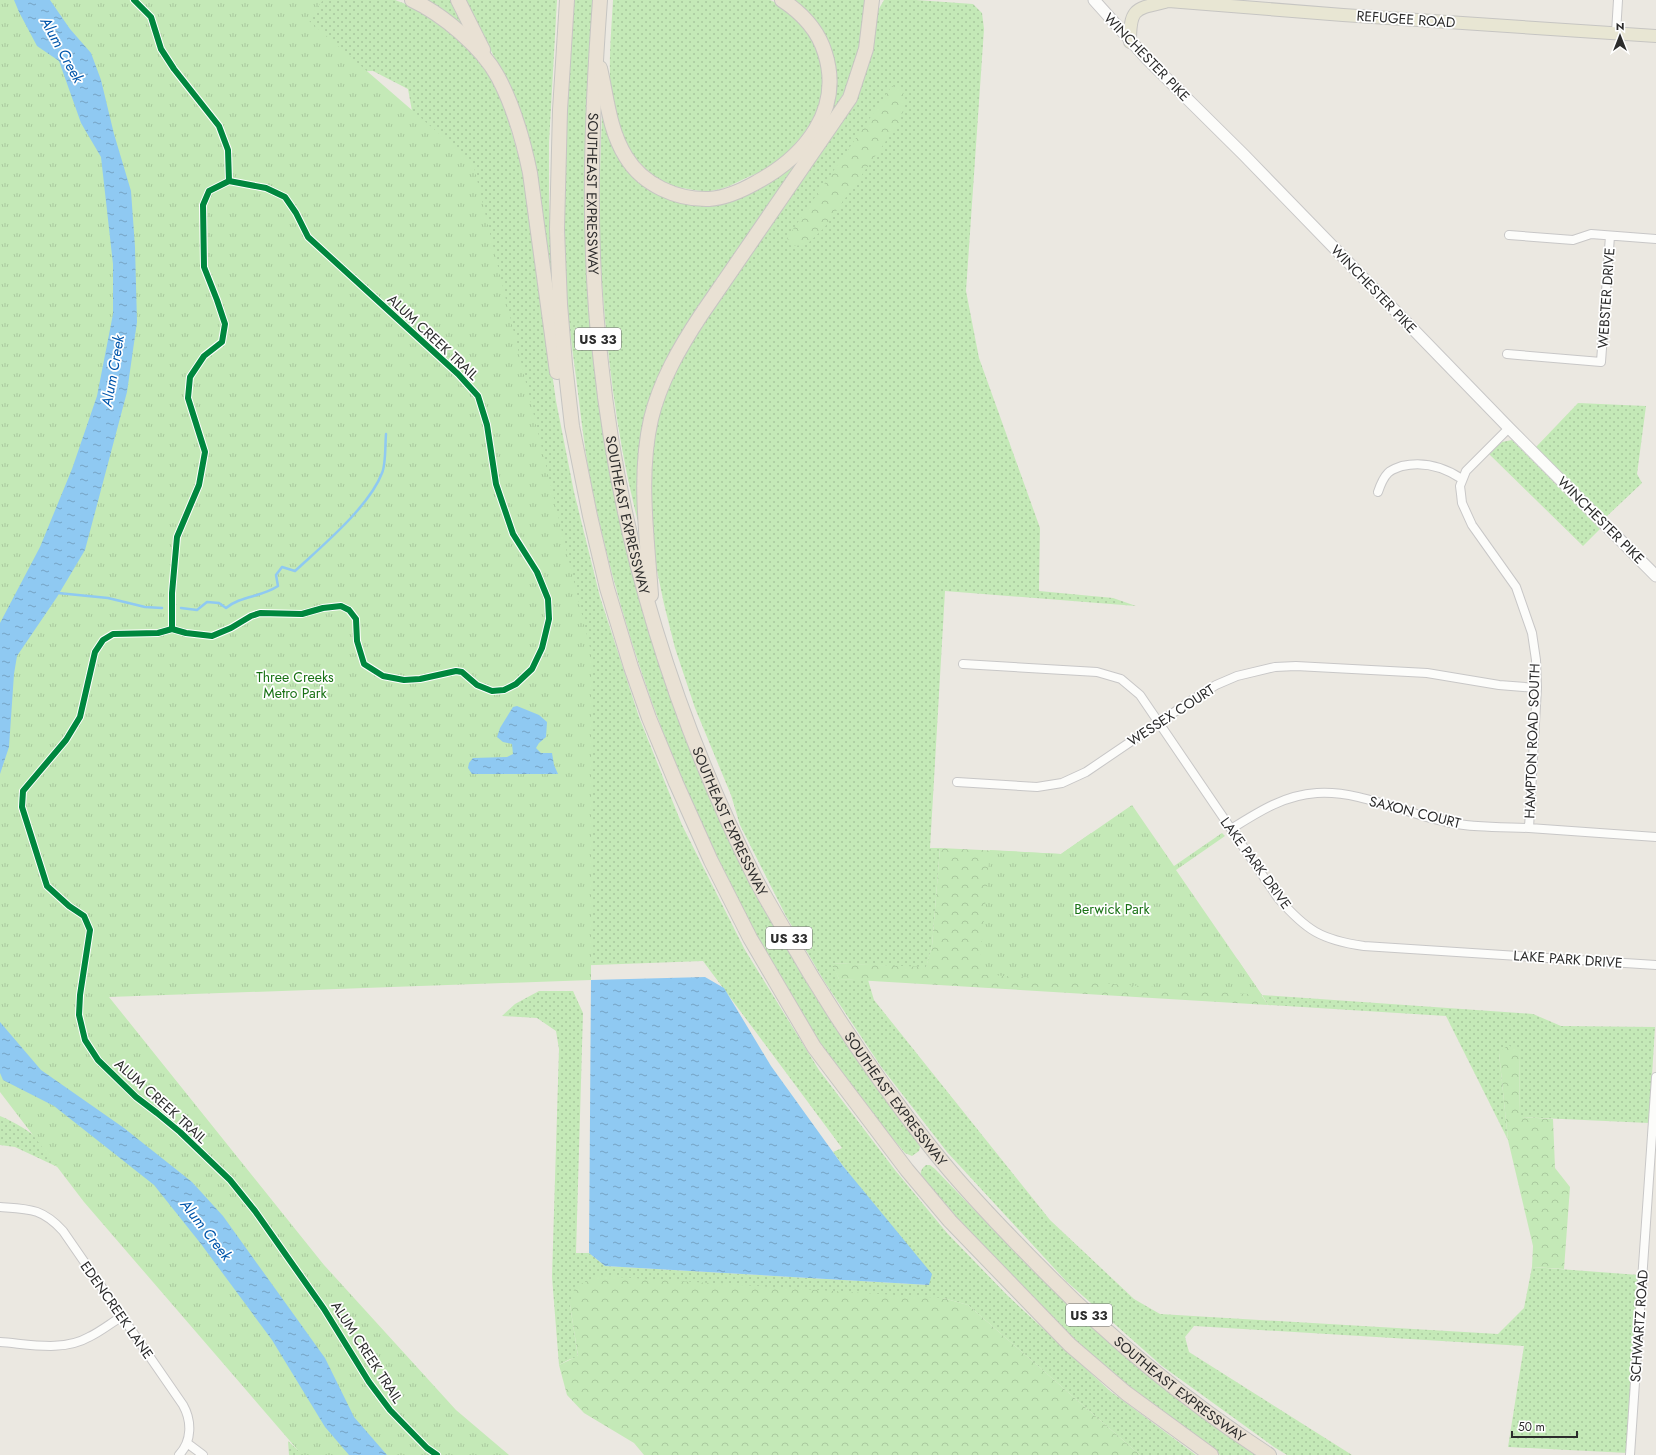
<svg xmlns="http://www.w3.org/2000/svg" width="1656" height="1455" font-family="Jost,sans-serif">
  <defs>
    <pattern id="grass-dots" width="8" height="8" patternUnits="userSpaceOnUse"><rect width="8" height="8" fill="#c4e9b7"/><path d="M2 2h.1M6 6h.1" fill="none" stroke="#a9c89e" stroke-width="1.8" stroke-linecap="round"/></pattern>
    <pattern id="forest-crowns" width="20" height="18" patternUnits="userSpaceOnUse"><rect width="20" height="18" fill="#c4e9b7"/><path d="M2 6a3 3 0 1 1 6 0M12 15a3 3 0 1 1 6 0" fill="none" stroke="#a9c89e"/></pattern>
    <pattern id="park-tufts" width="24" height="20" patternUnits="userSpaceOnUse"><rect width="24" height="20" fill="#c4e9b7"/><path d="M3 7l-1-3M5 7V3M7 7l1-3M15 17l-1-3M17 17v-4M19 17l1-3" fill="none" stroke="#a9c89e"/></pattern>
    <pattern id="water-ripples" width="26" height="14" patternUnits="userSpaceOnUse"><rect width="26" height="14" fill="#8fc9f2"/><path d="M2 4q2-2 4 0t4 0M15 11q2-2 4 0t4 0" fill="none" stroke="#75a3c4"/></pattern>
  </defs>
  <rect width="100%" height="100%" fill="#ebe8e1"/>
  <!-- grass -->
  <path fill="url(#grass-dots)" d="M170 0H395L411 6 440 22 473 52 491 76 507 116 524 175 556 401 574 492 600 597 639 717 682 825 745 950 819 1070 895 1170 947 1233 1007 1295 1110 1391 1196 1455H1140L968 1305 943 1298 570 1305 578 1357 568 1360 559 1365 552 1277 559 1049 556 1031 537 1018 502 1016 515 1004 539 991H573L583 1013 576 1253H589L605 1266 929 1285 833 1152 842 1148 703 961 568 966 408 89 373 71 339 72Z
    M425 0H452L465 25 463 26 437 6Z
    M466 0H557L549 143V201L552 278H550L510 89Z
    M572 0H593L587 102 584 202 589 311 603 426 617 504 636 586 666 680 709 793 756 896 811 990 867 1074 917 1140 920 1147 919 1151 912 1156 905 1153C875 1118 846 1083 821 1045 808 1025 796 1003 783 982 694 831 629 665 593 493 585 455 581 416 576 377 571 342 567 307 565 272 561 181 568 91 572 0Z
    M613 0H770C785 6 794 17 805 29 814 39 818 50 821 64 831 106 801 144 768 168 762 172 753 175 746 178 734 184 721 191 706 191 698 191 690 189 682 188 676 186 668 185 662 182 655 178 649 172 643 166 633 156 623 144 618 129 605 93 611 39 613 0Z
    M792 0H867L860 48 845 91 831 114 829 113 834 76Z
    M884 0H916L973 4 982 13 984 29 966 291 979 358 1040 528 1039 591 1113 598 1136 606 945 591 930 848H940L932 946 926 968 832 963 839 979 868 980 874 1000 1050 1220 1134 1299 1160 1314 1498 1334 1524 1308 1532 1267 1639 1275 1628 1453 1508 1447 1524 1346 1194 1326 1185 1337 1189 1352 1352 1455H1287L1274 1447 1162 1366 1066 1281 947 1152 882 1068 824 981 786 916 740 825 731 795 695 708 675 648 664 604 655 561 651 509V472L653 439 659 409 684 351 841 121 876 14Z
    M605 115 631 172 704 202 802 158 657 382 641 521 638 522C617 440 607 355 601 270 598 219 600 167 602 116Z
    M1578 403 1646 406 1637 474 1642 483 1606 517 1536 447Z
    M1512 440 1600 529 1583 546 1488 453 1502 442Z
    M1262 995 1533 1014 1561 1026 1655 1027 1649 1123 1520 1117 1519 1051 1499 1053 1508 1140 1446 1016 1268 1005Z
    M0 1116C32 1129 57 1154 81 1178L15 1147 0 1145Z
    M926 1165H930L935 1169 1030 1268 1116 1348 1257 1455H1220L1115 1375 1057 1324 966 1230 921 1179C920 1172 921 1169 926 1165Z
    M288 1441 303 1455H289Z"/>
  <!-- forest -->
  <path fill="url(#forest-crowns)" d="M892 86 903 90 905 107 898 124 824 228 806 245 791 246 787 238Z
    M1091 833 1238 960 1268 1005 839 979 831 963 926 967 932 946 940 848 1061 854Z
    M1508 1045 1519 1051 1520 1117 1553 1119 1555 1168 1570 1187 1564 1269 1532 1267 1533 1246 1508 1140 1499 1053Z
    M600 1276 943 1298 968 1305 1140 1455H644L634 1443 584 1413 567 1395 559 1365 578 1356 570 1305 575 1286Z"/>
  <!-- park -->
  <path fill="url(#park-tufts)" d="M0 0H323L308 20 473 163 591 652V980L109 997 324 1265 456 1410 509 1455H302L84 1202 0 1092Z
    M1132 805 1174 866 1222 833 1225 836 1176 870 1262 995 979 974 990 850 1061 854Z"/>
  <!-- water -->
  <path fill="url(#water-ripples)" d="M14 0H50L70 29 91 53 101 80 114 134 131 191 135 247 137 322 127 392 85 550 57 597 17 656 14 674 9 747 0 774V623L40 547 72 469 97 396 113 314V264L101 157 81 123 59 61 37 46 19 12Z
    M517 706 539 715 547 722 546 737 539 743 536 748 541 753H552L554 765 558 774H472L468 768 469 763 473 758 507 757 513 754 512 744 503 742 497 737 500 728 513 707Z
    M705 977 724 988 771 1066 843 1166 932 1274 929 1285 605 1266 589 1253 591 980Z
    M0 1022 41 1070 124 1128 192 1182 223 1216 325 1358 354 1417 387 1455H349L325 1427 272 1340 201 1244 154 1185 54 1106 3 1080 0 1073Z"/>
  <g fill="none" stroke-linecap="round" stroke-linejoin="round">
    <!-- stream -->
    <path stroke="#8fc9f2" stroke-width="2.5" d="M58 593 108 598 145 607 162 608
      M181 608 197 610 207 602 219 603 226 608C240 596 262 597 278 586L276 575 282 567 295 571C322 546 369 507 382 473 386 464 385 445 386 434"/>
    <defs>
      <path id="street" d="M1616 33 1618 0
        M1509 235 1573 240 1591 234 1656 239
        M1507 354 1601 362 1610 236
        M1509 428 1466 471 1460 486 1461 494 1462 503 1472 525 1516 587 1532 633 1536 660 1537 688 1529 828
        M1378 492C1380 486 1383 478 1388 473 1392 469 1397 468 1402 466 1424 461 1444 467 1462 479
        M963 664 1097 672 1121 679 1140 695 1278 898C1306 930 1321 940 1364 946L1656 965
        M957 782 1037 787 1062 783 1086 772 1198 696 1216 685 1237 676 1275 667 1296 666 1427 673 1499 685 1537 688
        M1231 829C1258 812 1284 795 1317 793 1359 790 1406 814 1447 822 1474 828 1502 827 1529 828 1571 831 1614 834 1656 837
        M0 1207C29 1209 42 1208 63 1231L183 1405C192 1421 192 1441 179 1455
        M0 1342C29 1344 63 1352 89 1337 100 1332 111 1323 121 1317
        M187 1443 203 1455
        M1630 1455 1656 1077"/>
      <path id="secondary" d="M1094 0 1147 59 1244 155 1509 428 1656 576"/>
      <path id="primary" d="M1156 0 1343 15 1656 36
        M1130 42C1130 8 1135 9 1165 2"/>
      <g id="highway">
        <path d="M412 0C442 14 482 47 498 77 514 107 523 139 530 173L557 372"/>
        <path d="M458 0 483 50"/>
        <path d="M567 0 560 110 557 229 560 304 565 364 572 426 590 516 607 588 631 667 649 718 676 783 711 861 750 938 814 1047 907 1170 950 1221 1070 1345 1126 1393 1211 1455"/>
        <path id="s1" d="M600 0C591 122 587 241 601 363 620 543 675 719 756 880 765 897 775 914 785 931 828 1007 877 1080 932 1149 967 1193 1006 1233 1046 1273 1113 1341 1189 1403 1269 1455"/>
        <path d="M600 68C607 98 609 130 626 157 643 185 677 200 709 199 725 198 743 190 757 182 805 156 843 110 825 53 818 30 802 13 782 0"/>
        <path d="M651 595C647 536 638 476 651 419 660 381 680 347 701 315L850 98 866 49 872 0"/>
      </g>
    </defs>
    <!-- street casing -->
    <use href="#street" stroke="#c8c7c7" stroke-width="10"/>
    <!-- secondary casing -->
    <use href="#secondary" stroke="#c8c7c7" stroke-width="13"/>
    <!-- primary casing -->
    <use href="#primary" stroke="#c6c5c2" stroke-width="14"/>
    <!-- highway casing -->
    <use href="#highway" stroke="#c6c5c2" stroke-width="16"/>
    <!-- street -->
    <use href="#street" stroke="#fcfcfa" stroke-width="8"/>
    <!-- secondary -->
    <use href="#secondary" stroke="#fcfcfa" stroke-width="11"/>
    <!-- primary -->
    <use href="#primary" stroke="#e8e6d3" stroke-width="12"/>
    <!-- highway -->
    <use href="#highway" stroke="#e9e1d4" stroke-width="14"/>
    <defs>
      <path id="cycleway" d="M134 0 151 17 161 49 174 69 219 126 228 150 229 181
        M172 629 186 633 212 636 231 628 251 616 260 613 302 614 323 608 341 606 349 610 356 619 357 641 364 664 383 676 404 680 420 679 456 671 462 672 477 685 492 691 504 690 516 684 532 669 542 648 549 619 548 599 537 572 513 534 496 484 487 425 478 396 458 374 308 237 296 213 285 197 266 188 229 181 209 191 203 205 204 267 217 300 225 324 222 342 204 356 190 377 188 398 205 452 199 485 177 537 172 593V629L158 633 113 634 103 640 95 652 80 717 66 740 23 791 22 807 47 886 69 906 84 916 90 930 80 995 79 1015 85 1040 98 1060 136 1097 157 1113 180 1132 230 1180 255 1211 324 1309 369 1382 390 1410 427 1448 437 1455"/>
    </defs>
    <!-- cycleway casing -->
    <use href="#cycleway" stroke="#fff" stroke-width="8"/>
    <!-- cycleway -->
    <use href="#cycleway" stroke="#00873e" stroke-width="6"/>
  </g>
  <g text-anchor="middle" dominant-baseline="central" stroke-width="3.5" stroke-linejoin="round" paint-order="stroke">
    <!-- shield labels -->
    <g fill="#fff" stroke="#6b6b6b" stroke-width="1">
      <rect x="575" y="328" width="46" height="22" rx="3"/>
      <rect x="766" y="927" width="46" height="22" rx="3"/>
      <rect x="1066" y="1304" width="46" height="22" rx="3"/>
    </g>
    <g font-size="13" font-weight="bold" fill="#2c2c2c">
      <text x="598" y="339">US 33</text>
      <text x="789" y="938">US 33</text>
      <text x="1089" y="1315">US 33</text>
    </g>
    <!-- street labels -->
    <g font-size="14" fill="#2c2c2c" stroke="#fff">
      <text transform="translate(1406 19) rotate(4)">REFUGEE ROAD</text>
      <text transform="translate(1147 57) rotate(46)">WINCHESTER PIKE</text>
      <text stroke="none"><textPath href="#s1" startOffset="194">SOUTHEAST EXPRESSWAY</textPath></text>
      <text transform="translate(1374 289) rotate(46)">WINCHESTER PIKE</text>
      <text transform="translate(1606 298) rotate(-86)">WEBSTER DRIVE</text>
      <text transform="translate(433 337) rotate(43)">ALUM CREEK TRAIL</text>
      <text stroke="none"><textPath href="#s1" startOffset="518">SOUTHEAST EXPRESSWAY</textPath></text>
      <text transform="translate(1601 520) rotate(45)">WINCHESTER PIKE</text>
      <text transform="translate(1171 715) rotate(-33)">WESSEX COURT</text>
      <text transform="translate(1532 741) rotate(-88)">HAMPTON ROAD SOUTH</text>
      <text transform="translate(1415 812) rotate(14)">SAXON COURT</text>
      <text stroke="none"><textPath href="#s1" startOffset="842">SOUTHEAST EXPRESSWAY</textPath></text>
      <text transform="translate(1256 863) rotate(54)">LAKE PARK DRIVE</text>
      <text transform="translate(1568 959) rotate(4)">LAKE PARK DRIVE</text>
      <text stroke="none"><textPath href="#s1" startOffset="1166">SOUTHEAST EXPRESSWAY</textPath></text>
      <text transform="translate(161 1101) rotate(42)">ALUM CREEK TRAIL</text>
      <text transform="translate(117 1310) rotate(55)">EDENCREEK LANE</text>
      <text transform="translate(1639 1326) rotate(-86)">SCHWARTZ ROAD</text>
      <text transform="translate(367 1352) rotate(57)">ALUM CREEK TRAIL</text>
      <text stroke="none"><textPath href="#s1" startOffset="1574">SOUTHEAST EXPRESSWAY</textPath></text>
    </g>
    <!-- park labels -->
    <g font-size="14" fill="#187114" stroke="#fff">
      <text x="295" y="677">Three Creeks<tspan x="295" dy="16">Metro Park</tspan></text>
      <text x="1112" y="909">Berwick Park</text>
    </g>
    <!-- water labels -->
    <g font-size="15" font-style="italic" fill="#0156ab" stroke="#fff">
      <text transform="translate(62 50) rotate(61)">Alum Creek</text>
      <text transform="translate(113 371) rotate(-80)">Alum Creek</text>
      <text transform="translate(206 1230) rotate(52)">Alum Creek</text>
    </g>
  </g>
  <!-- north arrow -->
  <g transform="translate(1620 36)" stroke="#ffffff" stroke-width="3" paint-order="stroke">
  <path d="M0-3L7 15L0 10L-7 15Z" fill="#2c2c2c"/>
  <text y="-6" font-size="11" font-weight="bold" text-anchor="middle" fill="#2c2c2c">N</text>
  </g>
  <!-- scale -->
  <path d="M1512 1431v6h65v-6" fill="none" stroke="#2c2c2c" stroke-width="2"/>
  <text x="1518" y="1431" font-size="12" fill="#2c2c2c" stroke="#ffffff" stroke-width="3" paint-order="stroke">50 m</text>
</svg>
